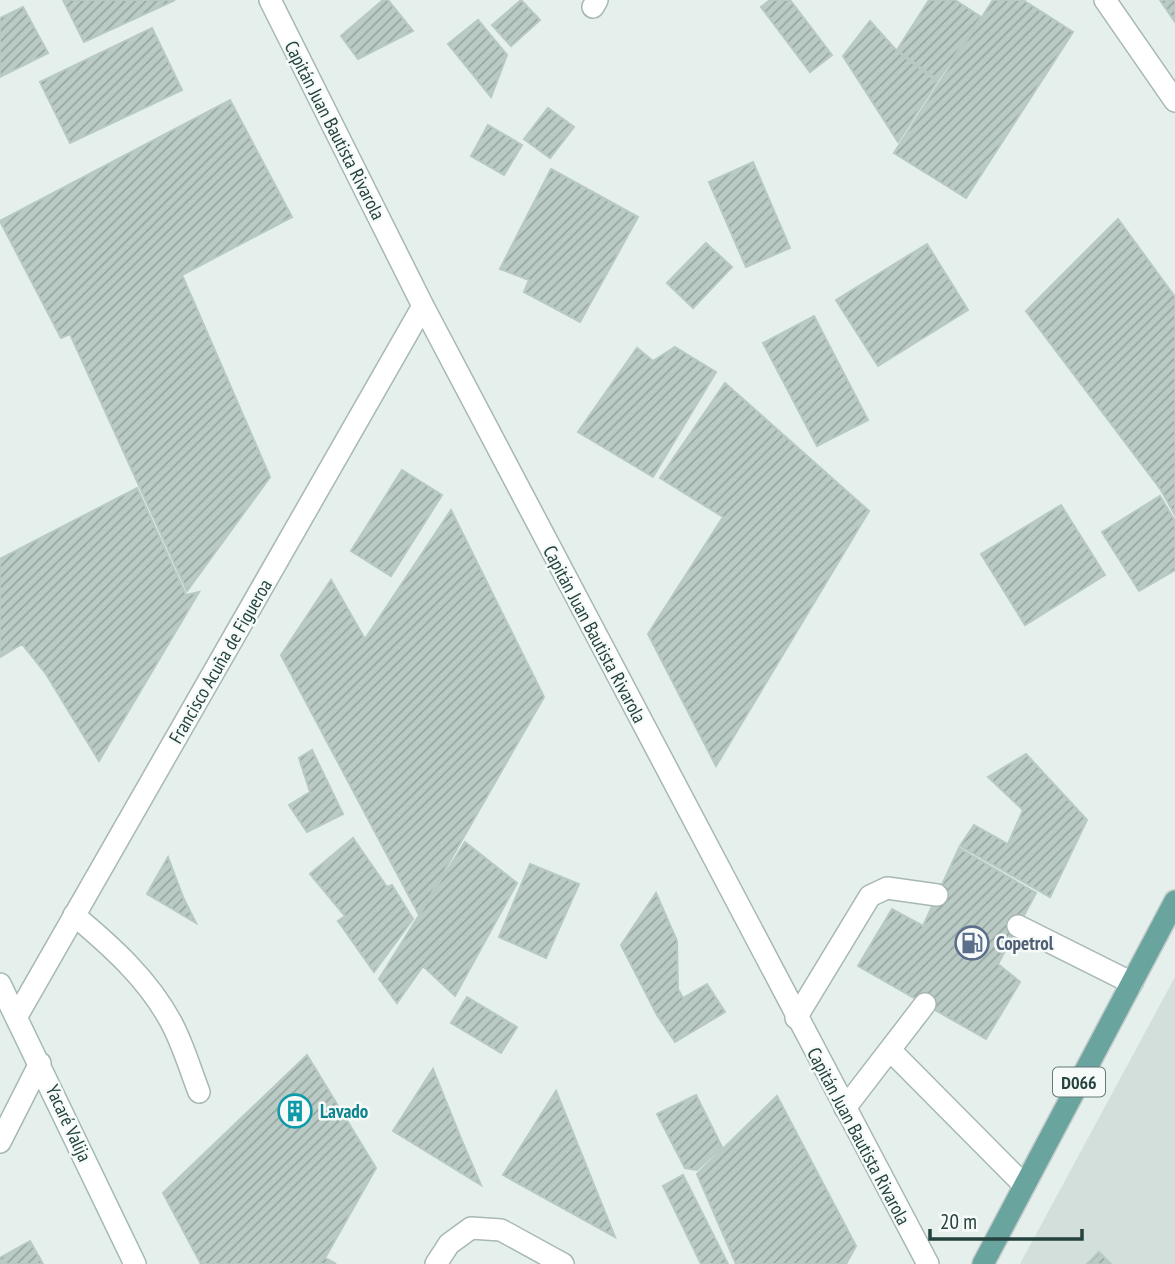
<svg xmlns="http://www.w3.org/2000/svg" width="1175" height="1264" font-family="'PT Sans Narrow',sans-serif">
  <defs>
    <pattern id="building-hatch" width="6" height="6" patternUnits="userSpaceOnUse" patternTransform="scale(1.75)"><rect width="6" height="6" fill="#bacac5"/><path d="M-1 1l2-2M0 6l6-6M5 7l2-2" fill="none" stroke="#97a6a1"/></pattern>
  </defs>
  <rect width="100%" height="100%" fill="#e5efec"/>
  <!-- built -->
  <path fill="#d3dfdb" d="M1175 977V1264H1020Z"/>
  <!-- building -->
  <path fill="url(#building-hatch)" stroke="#b7c9c4" stroke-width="2" d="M63 0H175L84 42Z
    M383 0H388L413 31 358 59 341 36Z
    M521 0 540 20 511 46 492 25Z
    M770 0H790L832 55 810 72 761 7Z
    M929 0H955L981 17 938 80 897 50Z
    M993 0H1023L1073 32 966 198 894 153Z
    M1160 0H1175V22Z
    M23 7 48 53 0 77V18Z
    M478 20 507 55 491 97 448 44Z
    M870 21 897 51 937 82 898 142 843 56Z
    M152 28 182 90 70 143 40 82Z
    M230 100 292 217 182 275 270 477 187 591 70 334 61 338 0 221Z
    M548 108 574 127 550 158 524 139Z
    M488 125 522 145 504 175 471 156Z
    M753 162 790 248 746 267 709 182Z
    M551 169 638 217 580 322 524 292 529 280 500 269Z
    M1118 219 1175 297V515L1161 490 1026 311Z
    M706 243 732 267 693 308 667 283Z
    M927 244 968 310 878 366 836 300Z
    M814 316 868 420 817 446 763 343Z
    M675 347 716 372 653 477 578 432 637 348 653 361Z
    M725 383 869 511 716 766 648 634 723 517 660 478Z
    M402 470 442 495 391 576 351 551Z
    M137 488 186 595 199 592 99 761 46 674 22 644 0 657V559Z
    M1160 496 1175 521V570L1139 591 1102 532Z
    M1061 505 1105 575 1025 625 981 554Z
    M451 510 544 697 419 915 281 655 331 580 365 639Z
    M312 750 343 814 307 832 289 805 310 792 299 758Z
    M1026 754 1087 820 1050 897 960 846 974 825 1008 844 1023 810 988 777Z
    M353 838 387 887 392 885 413 919 374 972 338 921 345 916 310 874Z
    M465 842 517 883 455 996 423 966 397 1003 379 979Z
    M959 848 1036 893 998 964 1020 982 986 1039 858 966 892 909 923 926Z
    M168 857 183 897 196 923 147 894Z
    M530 864 579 884 546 958 499 937Z
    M656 893 677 941 678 989 683 998 707 984 725 1012 675 1042 657 1015 621 945Z
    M467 997 517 1027 501 1053 451 1023Z
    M307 1055 376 1168 325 1258 336 1264H201L163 1193Z
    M433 1069 460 1136 481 1185 393 1131Z
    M556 1091 567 1118 615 1237 503 1175Z
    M696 1095 722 1147 697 1170 685 1168 657 1114Z
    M777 1096 856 1246 846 1264H736L697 1174Z
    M683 1175 728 1264H701L663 1186Z
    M30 1241 43 1264H0V1258Z
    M1099 1252 1111 1264H1087Z"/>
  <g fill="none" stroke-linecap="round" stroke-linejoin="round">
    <defs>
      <path id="lane" d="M74 915C111 946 148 979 171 1022 183 1044 190 1069 199 1092
        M1018 926 1132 983
        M796 1018 870 896 887 888 937 895
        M890 1050 1024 1185
        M845 1108 925 1004
        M436 1264 449 1244 471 1228 501 1230 563 1264"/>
      <path id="street" d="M270 0 423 306 928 1264
        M1105 0 1175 101
        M593 7 597 0
        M17 1016 423 306
        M0 1142 40 1063"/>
      <path id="secondary" d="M0 984 135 1264"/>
      <path id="primary" d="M983 1264 1175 901"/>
    </defs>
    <!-- lane casing -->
    <use href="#lane" stroke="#a7b8b4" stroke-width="24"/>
    <!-- street casing -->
    <use href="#street" stroke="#a7b8b4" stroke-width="24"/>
    <!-- secondary casing -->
    <use href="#secondary" stroke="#a3bbb6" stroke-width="24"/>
    <!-- primary casing -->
    <use href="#primary" stroke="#c2cac9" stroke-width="24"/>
    <!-- lane -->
    <use href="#lane" stroke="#fff" stroke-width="21"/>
    <!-- street -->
    <use href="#street" stroke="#fff" stroke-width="21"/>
    <!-- secondary -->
    <use href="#secondary" stroke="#fff" stroke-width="21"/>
    <!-- primary -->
    <use href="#primary" stroke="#69a59e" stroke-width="21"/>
  </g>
  <!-- icons -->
  <defs>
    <symbol id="fuel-ring" viewBox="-11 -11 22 22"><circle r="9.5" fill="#f6fbf9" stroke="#5c6f8a" stroke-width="1.5"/><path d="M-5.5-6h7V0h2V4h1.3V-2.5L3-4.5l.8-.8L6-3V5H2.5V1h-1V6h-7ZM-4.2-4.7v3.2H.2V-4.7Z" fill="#5c6f8a"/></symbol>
    <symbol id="building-ring" viewBox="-11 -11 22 22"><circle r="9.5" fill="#f6fbf9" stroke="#0f9aa8" stroke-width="1.5"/><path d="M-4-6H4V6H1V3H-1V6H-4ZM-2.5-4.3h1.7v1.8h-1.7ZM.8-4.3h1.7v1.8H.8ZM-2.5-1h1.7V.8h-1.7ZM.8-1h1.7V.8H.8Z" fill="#0f9aa8"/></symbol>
  </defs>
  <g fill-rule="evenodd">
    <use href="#fuel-ring" x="953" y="924" width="38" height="38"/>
    <use href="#building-ring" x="276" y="1092" width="38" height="38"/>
  </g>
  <g text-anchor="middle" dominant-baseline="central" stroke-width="5" stroke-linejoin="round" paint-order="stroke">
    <!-- shield labels -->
    <rect fill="#f6fbf9" stroke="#637a76" stroke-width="2" x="1053" y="1067.5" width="52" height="29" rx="5"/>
    <g font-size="18" font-weight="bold" fill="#24423e">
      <text x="1079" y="1082">D066</text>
    </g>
    <!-- street labels -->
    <g font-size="19" fill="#24423e" stroke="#f6fbf9">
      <text transform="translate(335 130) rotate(63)">Capitán Juan Bautista Rivarola</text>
      <text transform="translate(595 634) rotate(62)">Capitán Juan Bautista Rivarola</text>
      <text transform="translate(220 661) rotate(-60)">Francisco Acuña de Figueroa</text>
      <text transform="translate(69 1123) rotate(65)">Yacaré Valija</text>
      <text transform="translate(859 1136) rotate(62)">Capitán Juan Bautista Rivarola</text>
    </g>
    <!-- service labels -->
    <g font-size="19" font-weight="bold" fill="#4e5e75" stroke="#f6fbf9" text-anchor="start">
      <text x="996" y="943">Copetrol</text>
    </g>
    <!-- culture labels -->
    <g font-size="19" font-weight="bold" fill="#0d838f" stroke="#f6fbf9" text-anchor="start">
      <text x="320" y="1111">Lavado</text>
    </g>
  </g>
  <!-- scale -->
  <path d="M930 1229v10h152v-10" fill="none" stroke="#24423e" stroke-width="3.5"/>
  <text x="940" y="1229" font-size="21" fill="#24423e" stroke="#f6fbf9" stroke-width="5" paint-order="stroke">20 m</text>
</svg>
